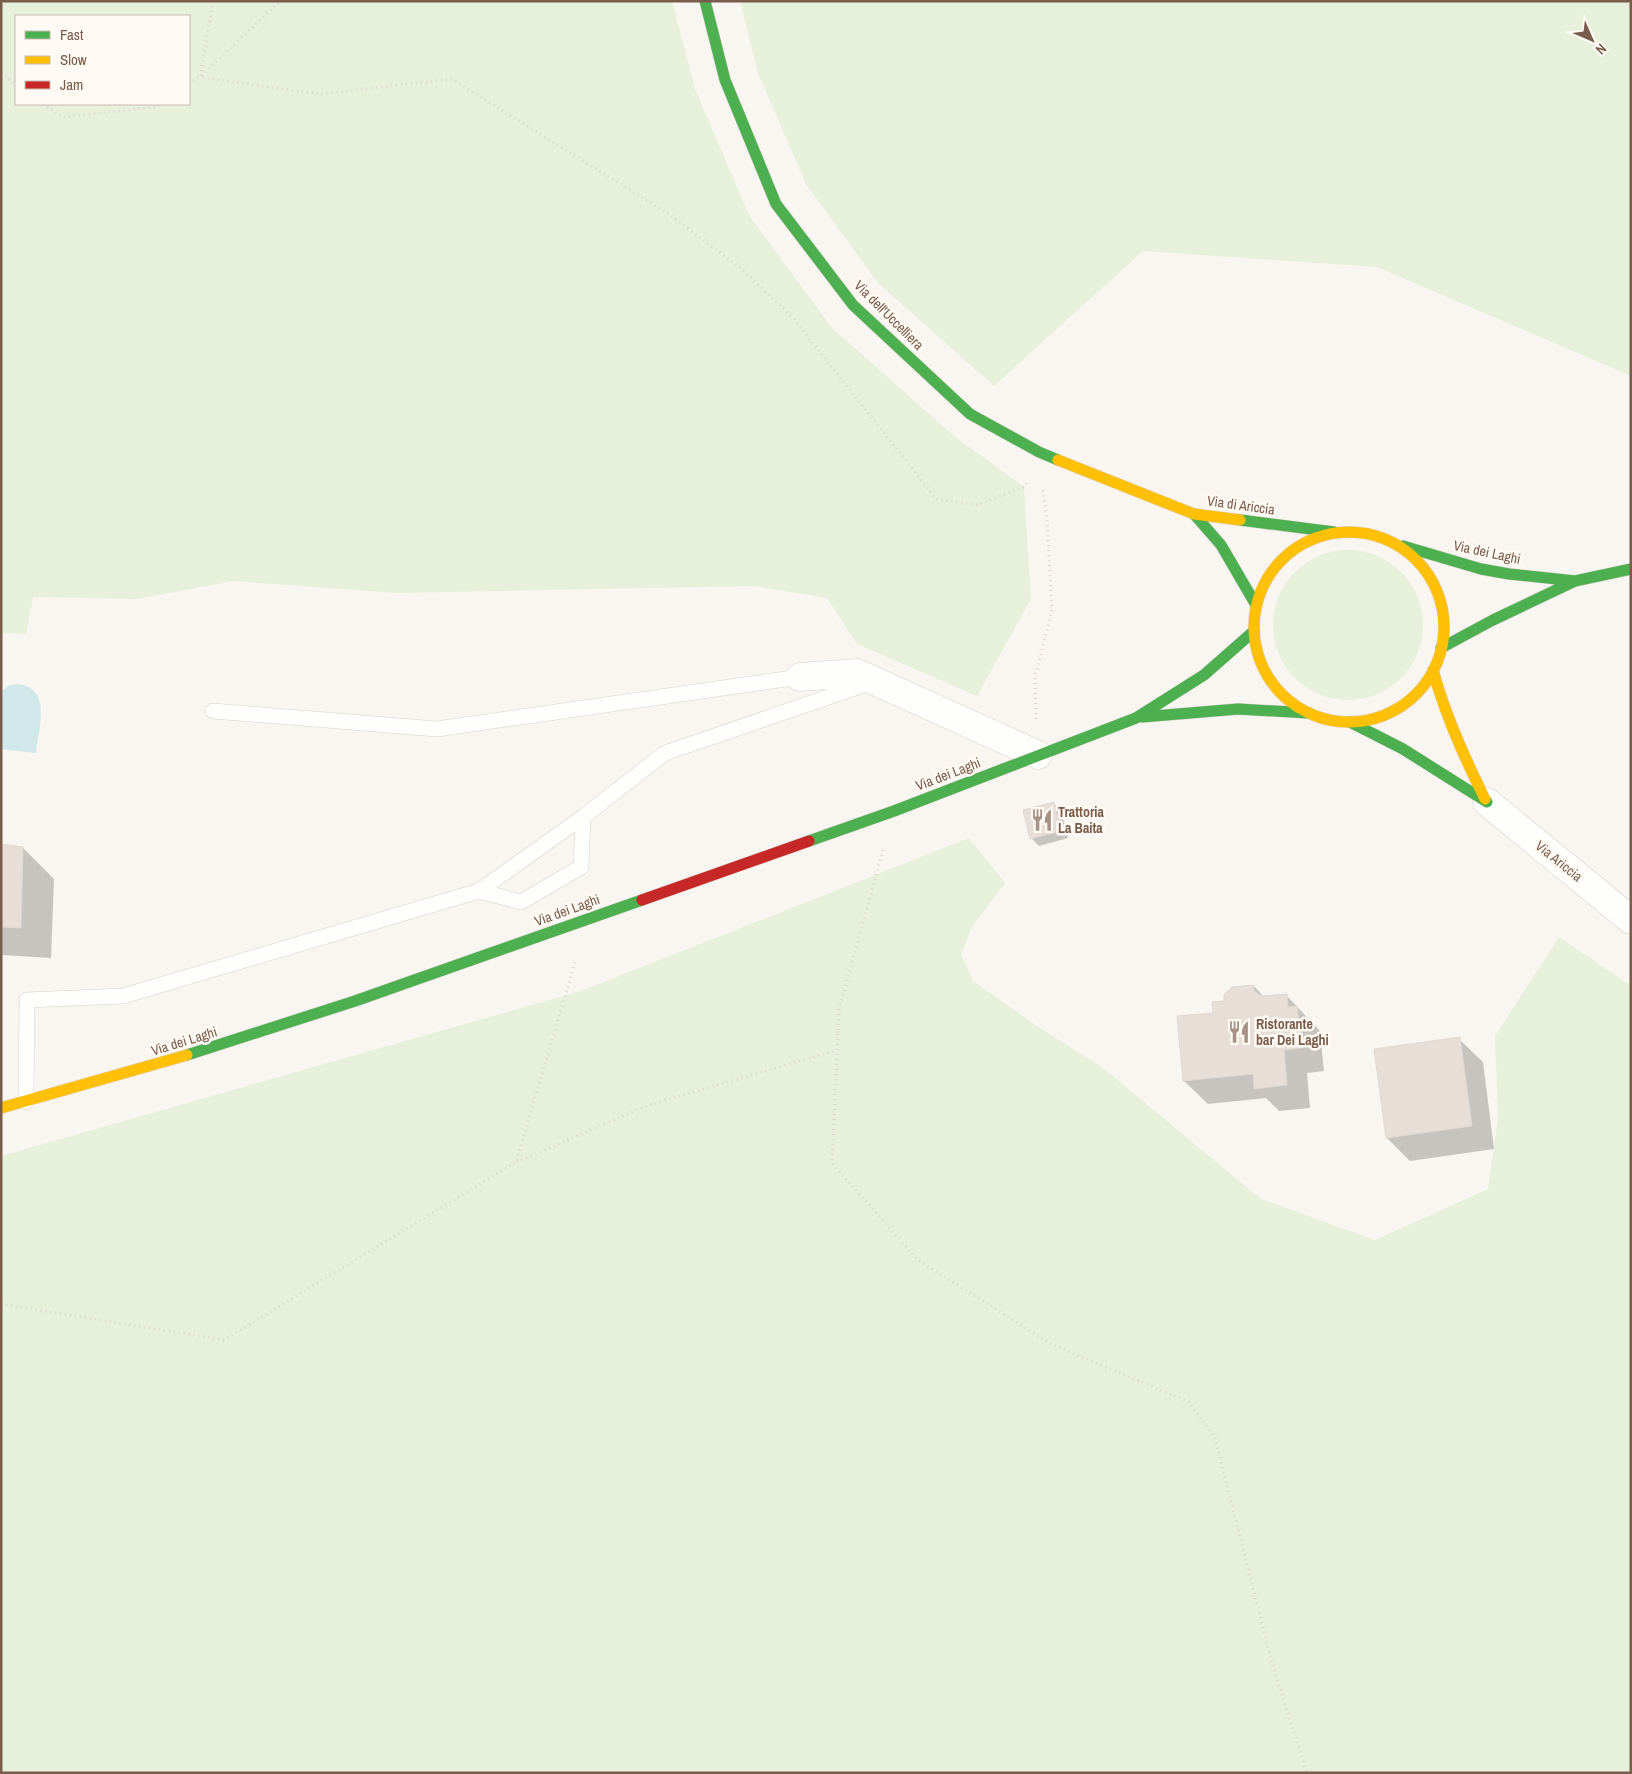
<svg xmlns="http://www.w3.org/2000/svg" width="1632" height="1774" font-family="'Archivo Narrow',sans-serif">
  <rect width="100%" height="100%" fill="#f9f5f0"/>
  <!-- green -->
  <path fill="#e7f0db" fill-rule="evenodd" d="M1 1H672L695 89 749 215 831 327 954 436 1024 487 1031 599 977 696 857 644 827 598 753 586 397 593 233 581 137 599 33 597 26 634 1 633ZM16 16H189V104H16Z
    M740 1H1631V376L1377 267 1143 251 994 386 878 283 806 184 758 73Z
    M1273 625a75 75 0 1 1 150 0a75 75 0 1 1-150 0Z
    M969 838 1005 883 972 927 961 954 973 981 1037 1026 1103 1068 1261 1199 1375 1240 1488 1189 1498 1118 1495 1036 1559 937 1631 986V1773H1V1156L581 991Z"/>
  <!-- water -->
  <path fill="#d0e8ea" d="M15 684C53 686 39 727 36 753L1 749V692L8 686Z"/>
  <!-- shadow -->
  <path fill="#0003" d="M1053 803 1061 811 1068 838 1039 846 1031 838Z
    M1 845 23 848 54 879 51 958 1 955Z
    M1254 986 1264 997 1286 995 1320 1031 1324 1071 1307 1073 1310 1108 1279 1111 1266 1098 1208 1104 1184 1081 1215 1014 1225 1002Z
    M1459 1039 1483 1062 1494 1149 1410 1161 1387 1138Z"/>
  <!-- building -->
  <path fill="#e6ded7" stroke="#e2d8d2" d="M1054 802 1061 831 1030 839 1023 810Z
    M1 844 23 847 21 928 1 927Z
    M1254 985V991L1262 996 1287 994 1288 1007 1297 1006 1301 1048 1284 1050 1287 1085 1254 1089 1253 1074 1183 1081 1177 1016 1213 1013 1212 1002 1224 1001V995L1232 987Z
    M1460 1037 1472 1126 1386 1138 1374 1049Z"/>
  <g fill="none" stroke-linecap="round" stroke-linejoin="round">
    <defs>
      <path id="lane" d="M213 711 437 729 800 677
        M479 891 521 902 581 867 583 817
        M26 1102 27 1000 123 996 479 891 583 817 665 753 875 681"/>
      <path id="street" d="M800 677 857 673 1038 755
        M1487 802 1631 920"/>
      <path id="fast" d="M705 1 725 80 776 204 853 305 970 414 1039 452 1058 460
        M1194 514 1221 545 1256 605
        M1240 520 1334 532
        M1403 546 1481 569 1509 574 1575 581
        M1441 648 1493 620 1575 581 1631 569
        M1142 717 1238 709 1309 713
        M1350 722 1403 749 1487 802
        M809 841 894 811 1136 718 1204 675 1254 631
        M187 1055 355 1001 642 900"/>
      <path id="slow" d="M1058 460 1194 514 1240 520
        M1254 627a95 95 0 1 1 190 0a95 95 0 1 1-190 0Z
        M1433 670C1445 715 1464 757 1485 799
        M1 1108 187 1055"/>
      <path id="jam" d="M642 900 809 841"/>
    </defs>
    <!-- lane casing -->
    <use href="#lane" stroke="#d7d1cb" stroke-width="16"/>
    <!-- street casing -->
    <use href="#street" stroke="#d7d1cb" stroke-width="29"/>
    <!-- fast casing -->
    <use href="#fast" stroke="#d9d2cb" stroke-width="12"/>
    <!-- slow casing -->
    <use href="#slow" stroke="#d9d2cb" stroke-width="12"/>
    <!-- jam casing -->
    <use href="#jam" stroke="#d9d2cb" stroke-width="12"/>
    <!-- path -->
    <path stroke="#dcd5d0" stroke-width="3" stroke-dasharray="1 4" stroke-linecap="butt" d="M213 1 200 77 319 94 452 79 670 215 743 270 794 319 936 499 977 505 1024 487 1027 482
      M1 73 16 84
      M189 84 200 77 280 1
      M43 104 62 117 154 107 159 104
      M1036 719 1035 677 1052 610 1047 519 1043 490
      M883 850 839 1010 832 1163 918 1260 1051 1344 1189 1402 1215 1438 1273 1667 1307 1773
      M517 1162 646 1106 837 1050
      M1 1304 224 1340 516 1162 576 959"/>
    <!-- lane -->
    <use href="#lane" stroke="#fefefd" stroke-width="15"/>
    <!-- street -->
    <use href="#street" stroke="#fefefd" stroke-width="28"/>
    <!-- fast -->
    <use href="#fast" stroke="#4caf50" stroke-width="11"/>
    <!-- slow -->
    <use href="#slow" stroke="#ffc107" stroke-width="11"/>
    <!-- jam -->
    <use href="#jam" stroke="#c62828" stroke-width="11"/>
  </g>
  <!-- icons -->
  <defs>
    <symbol id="restaurant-bare" viewBox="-9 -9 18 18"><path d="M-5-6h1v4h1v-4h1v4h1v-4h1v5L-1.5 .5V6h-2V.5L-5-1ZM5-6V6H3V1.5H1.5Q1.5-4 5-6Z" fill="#a69286" stroke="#fffaf3" stroke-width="2.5" paint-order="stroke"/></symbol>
  </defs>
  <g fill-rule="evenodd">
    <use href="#restaurant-bare" x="1026" y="804" width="32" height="32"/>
    <use href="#restaurant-bare" x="1223" y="1016" width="32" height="32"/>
  </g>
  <g text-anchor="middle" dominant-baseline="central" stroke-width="5" stroke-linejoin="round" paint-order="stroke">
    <!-- street labels -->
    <g font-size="14" fill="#7a5c4d" stroke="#fffaf3">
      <text transform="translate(889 315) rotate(45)">Via dell'Uccelliera</text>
      <text transform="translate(1241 505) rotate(8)">Via di Ariccia</text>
      <text transform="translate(1487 552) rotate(12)">Via dei Laghi</text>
      <text transform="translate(948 774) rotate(-21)">Via dei Laghi</text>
      <text transform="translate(1559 861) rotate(39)">Via Ariccia</text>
      <text transform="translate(567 910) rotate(-20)">Via dei Laghi</text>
      <text transform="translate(184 1041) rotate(-17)">Via dei Laghi</text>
    </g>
    <!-- poi labels -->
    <g font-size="14" font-weight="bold" fill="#7a5c4d" stroke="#fffaf3" text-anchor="start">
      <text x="1058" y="812">Trattoria<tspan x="1058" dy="16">La Baita</tspan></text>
      <text x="1256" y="1024">Ristorante<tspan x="1256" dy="16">bar Dei Laghi</tspan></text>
    </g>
  </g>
  <!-- border -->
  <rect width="1632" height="1774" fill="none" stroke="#7a5c4d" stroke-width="5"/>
  <!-- legend -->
  <rect x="15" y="15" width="175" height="90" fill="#fffaf3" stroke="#cabbb1"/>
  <rect x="25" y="31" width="25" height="8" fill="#4caf50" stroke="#cabbb1"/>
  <text x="60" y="40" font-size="15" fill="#7a5c4d">Fast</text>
  <rect x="25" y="56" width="25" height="8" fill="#ffc107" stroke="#cabbb1"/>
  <text x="60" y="65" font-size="15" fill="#7a5c4d">Slow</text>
  <rect x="25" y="81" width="25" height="8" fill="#c62828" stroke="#cabbb1"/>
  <text x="60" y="90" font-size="15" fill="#7a5c4d">Jam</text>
  <!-- north arrow -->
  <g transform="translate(1592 40) rotate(135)" stroke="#fffaf3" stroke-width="4" paint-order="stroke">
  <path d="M0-4L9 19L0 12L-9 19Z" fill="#7a5c4d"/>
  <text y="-8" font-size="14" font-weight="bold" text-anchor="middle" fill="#7a5c4d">N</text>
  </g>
</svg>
